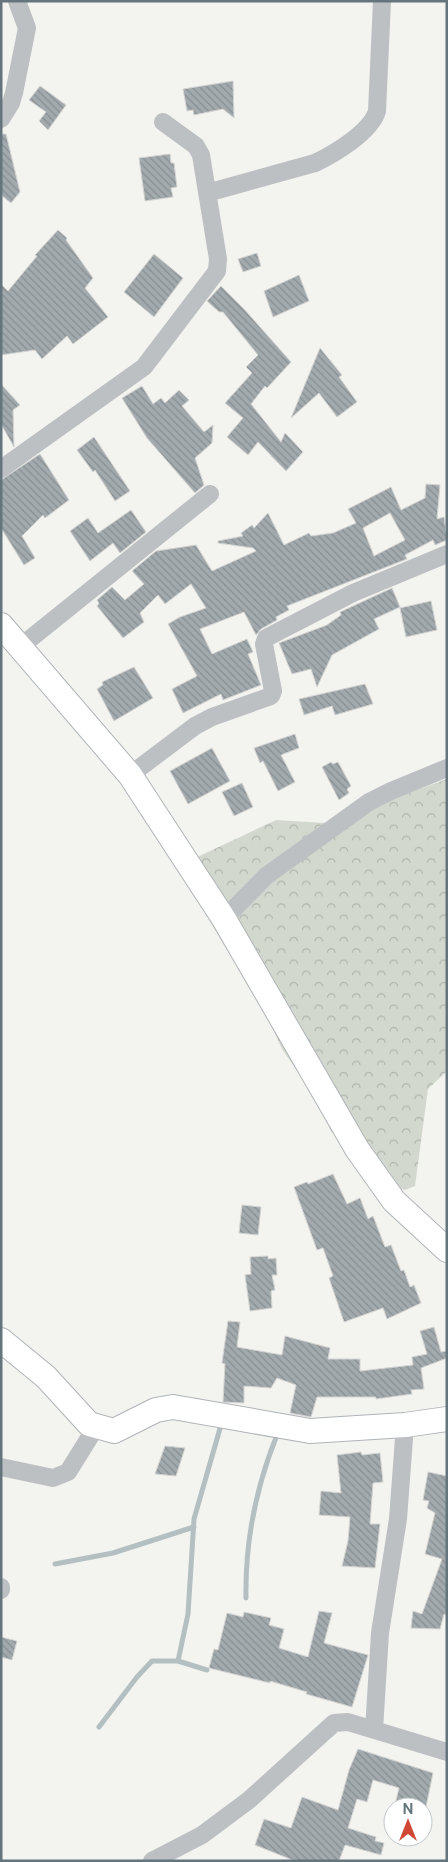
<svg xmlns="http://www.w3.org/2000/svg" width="448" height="1862" font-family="'Public Sans',sans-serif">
  <defs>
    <pattern id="forest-crowns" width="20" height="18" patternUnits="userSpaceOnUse" patternTransform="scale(1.25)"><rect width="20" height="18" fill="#d3d8cf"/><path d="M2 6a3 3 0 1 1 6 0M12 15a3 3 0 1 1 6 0" fill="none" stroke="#afb4ad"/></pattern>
    <pattern id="building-back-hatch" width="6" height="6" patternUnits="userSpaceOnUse" patternTransform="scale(1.25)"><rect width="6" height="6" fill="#a3aaae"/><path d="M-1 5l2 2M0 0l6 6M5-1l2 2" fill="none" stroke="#888f93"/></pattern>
  </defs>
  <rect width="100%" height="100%" fill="#f3f3f0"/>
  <!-- forest -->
  <path fill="url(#forest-crowns)" d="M447 779V1071L428 1089 415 1186 405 1190 394 1187 350 1128 332 1133 313 1094 282 1049 265 1012 209 920 180 865 276 820 326 823Z"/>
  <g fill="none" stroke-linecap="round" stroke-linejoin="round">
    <!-- stream -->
    <path stroke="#b3bfc1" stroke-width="5" d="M55 1564 113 1553 194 1527
      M246 1598C245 1541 256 1487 277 1435
      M178 1661 188 1614 194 1519 221 1425
      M99 1727 137 1677 152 1661H178L207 1670"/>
  </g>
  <!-- building -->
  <path fill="url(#building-back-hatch)" stroke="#d4d4d2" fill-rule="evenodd" d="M233 81 234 118 223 109 194 115 193 110 187 111 183 89Z
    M40 86 66 105 48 130 39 121 46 112 29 100Z
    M1 134H6L20 192 11 203 1 195Z
    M170 154 171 163H174L177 187 171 188 173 197 145 201 139 158Z
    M58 230 67 238 66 240 93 278 85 288 108 317 73 344 67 336 42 359 35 350 1 355V284L8 291 37 256 35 255Z
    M257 253 261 266 243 272 238 259Z
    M154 254 183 278 154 317 124 292Z
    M299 275 309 301 273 317 264 291Z
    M221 286 244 309 291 362 267 388 265 386 251 404 281 442 285 433 303 452 286 471 258 442 248 455 227 437 243 418 225 403 252 373 246 367 258 355 223 312H219L207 301Z
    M320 348 342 375 339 377 357 402 337 417 319 393 291 418Z
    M1 384 20 405 13 410 14 447 1 424Z
    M142 386 153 404 161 398 165 403 179 390 189 400 182 406 204 432 213 425 212 443 195 458 204 485 195 493 147 438 122 398Z
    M94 437 130 491 115 501 95 470 93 472 77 450Z
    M40 454 69 500 45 518 43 515 22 536 35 558 24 565 1 528V480Z
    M426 484 440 485 437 519 444 517 447 540 435 545 433 540 405 555 407 559 287 606 289 610 276 617 277 620 261 629 256 635 244 612 200 629 212 654 247 639 253 652 248 654 261 685 223 700 221 694 183 713 172 689 197 676 168 624 180 617 206 608 191 584 165 604 158 595 140 613 144 622 123 638 97 606 99 603 97 600 112 587 125 600 144 584 132 571 156 551 196 545 212 571 256 551 253 548 218 543V541L243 536 241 533 252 525 254 528 268 513 284 545 309 533 311 536 333 533 356 523 348 509 391 487 401 510 425 498ZM390 513 405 540 374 556 363 528Z
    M131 510 146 532 120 553 113 543 90 561 70 531 88 518 98 533Z
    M392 588 400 607 374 619 379 629 332 655 317 687 311 669 292 674 279 643 327 625 341 615 340 612Z
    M431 601 437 630 406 637 400 608Z
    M134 667 153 698 114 721 97 689 103 685 102 682Z
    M365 684 373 704 335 715 332 706 304 715 299 699Z
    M295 734 299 748 281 755 295 782 278 791 263 761 260 763 254 748Z
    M212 748 230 781 188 804 170 771Z
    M331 762 333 764 338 762 351 786 347 789 349 793 339 800 322 767Z
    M242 783 253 807 234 816 222 792Z
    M333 1174 347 1204 360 1198 368 1219 373 1216 385 1247 391 1245 401 1271 404 1270 410 1287 414 1285 421 1303 387 1319 383 1308 344 1322 329 1278 333 1276 323 1248 317 1250 294 1187 307 1182 308 1184Z
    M242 1205 261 1207 258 1235 239 1233Z
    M268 1256V1259L276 1258 277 1275H272L275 1290 271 1291 272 1308 250 1311 245 1275 251 1274 250 1257Z
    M228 1321 240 1322 237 1347 282 1355 285 1336 330 1348 328 1359H360V1371L413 1365 412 1357 427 1354 420 1331 434 1327 441 1352 447 1351V1358L421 1368 424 1389 411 1390 412 1394 376 1399V1397H317L311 1417 290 1413 296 1385 277 1378 271 1388 244 1386V1403L223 1402 225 1364 222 1363Z
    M165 1446 185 1448 176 1476 155 1474Z
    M361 1452 362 1455 380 1453 383 1482 373 1483 370 1524H380L375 1568 342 1566 348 1541 350 1517 319 1515 321 1491 341 1493 337 1455Z
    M428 1472 447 1476V1615L444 1614 440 1629 411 1628 413 1611 422 1614 442 1559 425 1554 435 1513 427 1508 429 1501 423 1500Z
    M319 1611 332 1613 324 1643 368 1655 352 1707 306 1694 307 1692 270 1681V1683L209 1668 214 1649 218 1650 227 1613 243 1617 244 1612 271 1618 269 1625 284 1629 279 1648 308 1657Z
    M1 1637 17 1641 12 1660 1 1657Z
    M358 1749 433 1773 426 1807 395 1805 399 1788 373 1780 367 1802 357 1799 348 1828 376 1837 375 1841 384 1843 381 1855 345 1845 339 1861H295L255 1845 264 1819 291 1828 302 1797 338 1810 349 1770Z"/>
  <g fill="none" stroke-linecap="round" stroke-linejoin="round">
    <defs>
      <path id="secondary" d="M1 625 130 775 224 919 357 1149 394 1201 447 1250
        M1 1340 46 1377 89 1424 114 1431 156 1410 173 1407 310 1431 405 1425 447 1419"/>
    </defs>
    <!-- secondary casing -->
    <use href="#secondary" stroke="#afb4b7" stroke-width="26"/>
    <!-- street -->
    <path stroke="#bcc0c3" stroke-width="18" d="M1 119 11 103 14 93 27 28 17 1
      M207 193 315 163C334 154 371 132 377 111L382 1
      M1 469 144 367 217 271 218 259 201 155 196 146 163 122
      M20 647 210 494
      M130 775 195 726 212 717 271 696 273 691 264 644 266 638 353 593 447 554
      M224 919 266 876 369 802 391 791 447 768
      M1 1467 53 1478 68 1472 96 1427
      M1 1587V1590
      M374 1730 380 1633 398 1519 405 1425
      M152 1861 202 1835 249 1800 334 1723 348 1722 447 1752"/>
    <!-- secondary -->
    <use href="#secondary" stroke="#fff" stroke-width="24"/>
  </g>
  <!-- border -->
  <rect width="448" height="1862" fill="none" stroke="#65757d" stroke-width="5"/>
  <!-- north arrow -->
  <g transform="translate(408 1822)"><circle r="24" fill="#ffffff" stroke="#c1c8cb"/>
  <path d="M0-4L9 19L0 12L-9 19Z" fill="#cf4834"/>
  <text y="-8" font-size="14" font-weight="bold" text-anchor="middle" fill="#65757d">N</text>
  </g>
</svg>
